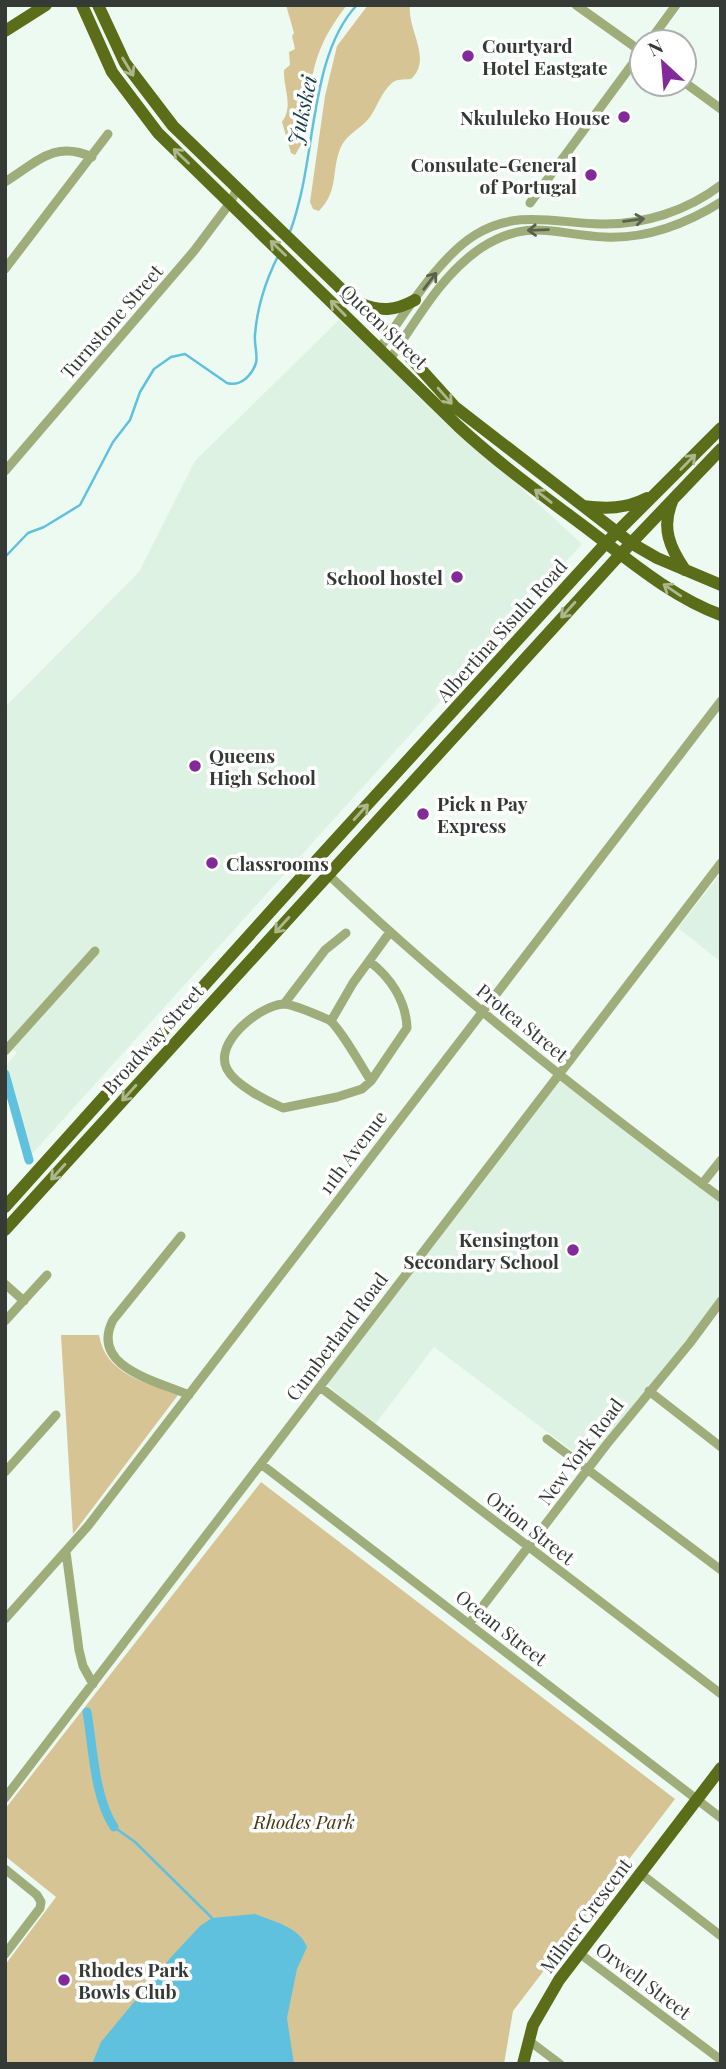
<svg xmlns="http://www.w3.org/2000/svg" width="726" height="2069" font-family="'Playfair Display',serif">
  <rect width="100%" height="100%" fill="#edfaf1"/>
  <!-- built -->
  <path fill="#ddf2e3" d="M339 320 582 544 32 1154 6 1065 17 1053 5 1043V707L139 572 195 461Z
    M721 873V962L678 928Z
    M560 1072 721 1197V1304L594 1467 434 1347 373 1427 326 1383Z"/>
  <!-- green -->
  <path fill="#d6c495" d="M286 5H347C327 31 315 53 311 86 308 111 310 134 295 155L291 153 282 122C294 105 283 88 284 70L290 65 289 52 295 49 292 36 294 33Z
    M368 5H410C407 30 433 59 411 79 403 80 397 78 391 84 381 93 377 107 370 117 360 130 347 133 340 149 331 173 339 190 319 211L313 209 310 202 325 96 337 46Z
    M61 1335H99C106 1375 144 1381 178 1395L73 1534Z
    M261 1482 675 1799 513 2011 504 2064H5V1965L56 1897 5 1856V1809Z"/>
  <!-- water -->
  <path fill="#60c1de" d="M255 1914C272 1921 300 1927 307 1947L297 1969 287 2018 294 2064H92L101 2042 172 1956 200 1926 212 1918Z"/>
  <g fill="none" stroke-linecap="round" stroke-linejoin="round">
    <!-- stream -->
    <path stroke="#60c1de" stroke-width="2.5" d="M289 234C294 223 297 210 300 198 315 139 314 50 357 5
      M5 557 28 533 44 527 80 505 113 442 130 420 140 392 154 369 171 357 185 354 227 383C241 387 252 375 256 363 258 355 254 344 255 335 257 308 266 280 278 256
      M114 1827 135 1842 212 1918"/>
    <!-- canal -->
    <path stroke="#60c1de" stroke-width="9" d="M5 1074 29 1160
      M87 1712C93 1746 94 1797 114 1827"/>
    <!-- minor -->
    <path stroke="#9fad7a" stroke-width="9" d="M576 5 642 52
      M649 42 676 5
      M684 82 721 109
      M5 182C37 162 54 140 92 157
      M530 203 642 51
      M5 269 108 134
      M379 349C405 314 439 257 475 235 516 209 556 223 601 224 643 225 687 211 721 185
      M390 359C417 320 441 275 481 248 529 217 555 235 605 237 647 239 686 224 721 202
      M5 471 194 251 230 203 237 189
      M315 862C442 984 579 1093 721 1198
      M369 961C390 977 406 1000 407 1028L371 1081 362 1089 337 1097 283 1108C267 1101 235 1085 227 1069 213 1043 259 1006 283 1004 292 1004 320 1016 329 1020 339 1026 363 1069 371 1081
      M284 1004 325 950 346 933
      M331 1021 353 983 390 932
      M5 1051 95 951
      M702 1184 721 1160
      M181 1236 113 1320C89 1367 157 1381 189 1395
      M5 1284 24 1301
      M5 1321 47 1275
      M320 1387 721 1694
      M649 1391 721 1447
      M547 1439 721 1570
      M261 1464 721 1818
      M5 1472 56 1415
      M66 1552 79 1650 83 1666 93 1684
      M5 1619 88 1526 721 701
      M469 1624 607 1444 690 1343 721 1301
      M5 1798 721 863
      M5 1869 37 1895 41 1902 40 1908 5 1954
      M640 1873 721 1936
      M579 1953 721 2060
      M528 2040 560 2064"/>
    <!-- major -->
    <path stroke="#5b6d19" stroke-width="12" d="M82 5 112 72 158 133 458 426C499 464 545 497 589 530 630 561 672 597 721 615
      M98 5 125 63 173 126 399 345 455 407 631 543 657 558 721 585
      M5 31 46 5
      M359 303C381 312 395 311 415 300
      M672 502C661 528 670 548 685 570
      M583 506C607 509 625 509 647 498
      M5 1207 315 862 606 543 721 428
      M5 1230 615 560 721 449
      M523 2064 533 2025 559 1980 721 1768"/>
  </g>
  <!-- one-way arrows -->
  <defs><path id="oneway-shaft" d="M-6 0H5M1.5-3L5.5 0L1.5 3" fill="none" stroke-width="1.6" stroke-linecap="round" stroke-linejoin="round" transform="scale(1.75)"/></defs>
  <g stroke="#adb68c">
    <use href="#oneway-shaft" transform="translate(128 67) rotate(59)"/>
    <use href="#oneway-shaft" transform="translate(181 156) rotate(-136)"/>
    <use href="#oneway-shaft" transform="translate(278 248) rotate(-136)"/>
    <use href="#oneway-shaft" transform="translate(338 308) rotate(-135)"/>
    <use href="#oneway-shaft" transform="translate(445 396) rotate(49)"/>
    <use href="#oneway-shaft" transform="translate(688 462) rotate(-46)"/>
    <use href="#oneway-shaft" transform="translate(543 496) rotate(-142)"/>
    <use href="#oneway-shaft" transform="translate(672 590) rotate(-146)"/>
    <use href="#oneway-shaft" transform="translate(568 610) rotate(132)"/>
    <use href="#oneway-shaft" transform="translate(361 812) rotate(-48)"/>
    <use href="#oneway-shaft" transform="translate(282 925) rotate(132)"/>
    <use href="#oneway-shaft" transform="translate(129 1093) rotate(132)"/>
    <use href="#oneway-shaft" transform="translate(58 1172) rotate(132)"/>
  </g>
  <g stroke="#5a624e">
    <use href="#oneway-shaft" transform="translate(634 220) rotate(-8)"/>
    <use href="#oneway-shaft" transform="translate(538 230) rotate(178)"/>
    <use href="#oneway-shaft" transform="translate(430 281) rotate(-53)"/>
  </g>
  <!-- markers -->
  <g fill="#812a98" stroke="#fff" stroke-width="2.5">
    <circle cx="468" cy="56" r="7"/>
    <circle cx="624" cy="117" r="7"/>
    <circle cx="591" cy="175" r="7"/>
    <circle cx="457" cy="577" r="7"/>
    <circle cx="195" cy="766" r="7"/>
    <circle cx="423" cy="814" r="7"/>
    <circle cx="212" cy="863" r="7"/>
    <circle cx="573" cy="1250" r="7"/>
    <circle cx="64" cy="1980" r="7"/>
  </g>
  <g text-anchor="middle" dominant-baseline="central" stroke-width="7" stroke-linejoin="round" paint-order="stroke">
    <!-- poi labels -->
    <g font-size="19" font-weight="bold" fill="#353a36" stroke="#fff" text-anchor="start">
      <text x="482" y="45">Courtyard<tspan x="482" dy="22">Hotel Eastgate</tspan></text>
      <text x="610" y="117" text-anchor="end">Nkululeko House</text>
      <text x="577" y="164" text-anchor="end">Consulate-General<tspan x="577" dy="22">of Portugal</tspan></text>
      <text x="443" y="577" text-anchor="end">School hostel</text>
      <text x="209" y="755">Queens<tspan x="209" dy="22">High School</tspan></text>
      <text x="437" y="803">Pick n Pay<tspan x="437" dy="22">Express</tspan></text>
      <text x="226" y="863">Classrooms</text>
      <text x="559" y="1239" text-anchor="end">Kensington<tspan x="559" dy="22">Secondary School</tspan></text>
      <text x="78" y="1969">Rhodes Park<tspan x="78" dy="22">Bowls Club</tspan></text>
    </g>
    <!-- street labels -->
    <g font-size="19" fill="#353a36" stroke="#fff">
      <text transform="translate(111 321) rotate(-49)">Turnstone Street</text>
      <text transform="translate(385 326) rotate(44)">Queen Street</text>
      <text transform="translate(501 630) rotate(-48)">Albertina Sisulu Road</text>
      <text transform="translate(523 1022) rotate(39)">Protea Street</text>
      <text transform="translate(152 1039) rotate(-48)">Broadway Street</text>
      <text transform="translate(352 1152) rotate(-53)">11th Avenue</text>
      <text transform="translate(336 1336) rotate(-53)">Cumberland Road</text>
      <text transform="translate(580 1451) rotate(-53)">New York Road</text>
      <text transform="translate(531 1527) rotate(38)">Orion Street</text>
      <text transform="translate(502 1627) rotate(38)">Ocean Street</text>
      <text transform="translate(585 1915) rotate(-53)">Milner Crescent</text>
      <text transform="translate(644 1980) rotate(37)">Orwell Street</text>
    </g>
    <!-- park labels -->
    <g font-size="19" font-style="italic" fill="#443716" stroke="#fff">
      <text x="304" y="1821">Rhodes Park</text>
    </g>
    <!-- water labels -->
    <g font-size="21" font-style="italic" fill="#103d4a" stroke="#fff">
      <text transform="translate(301 110) rotate(-78)">Jukskei</text>
    </g>
  </g>
  <!-- border -->
  <rect width="726" height="2069" fill="none" stroke="#353a36" stroke-width="14"/>
  <!-- north arrow -->
  <g transform="translate(663 63) rotate(334)"><circle r="33" fill="#ffffff" stroke="#aeb0af" stroke-width="2"/>
  <path d="M0-5L12 26L0 18L-12 26Z" fill="#812a98"/>
  <text y="-10" font-size="19" font-weight="bold" text-anchor="middle" fill="#353a36">N</text>
  </g>
</svg>
